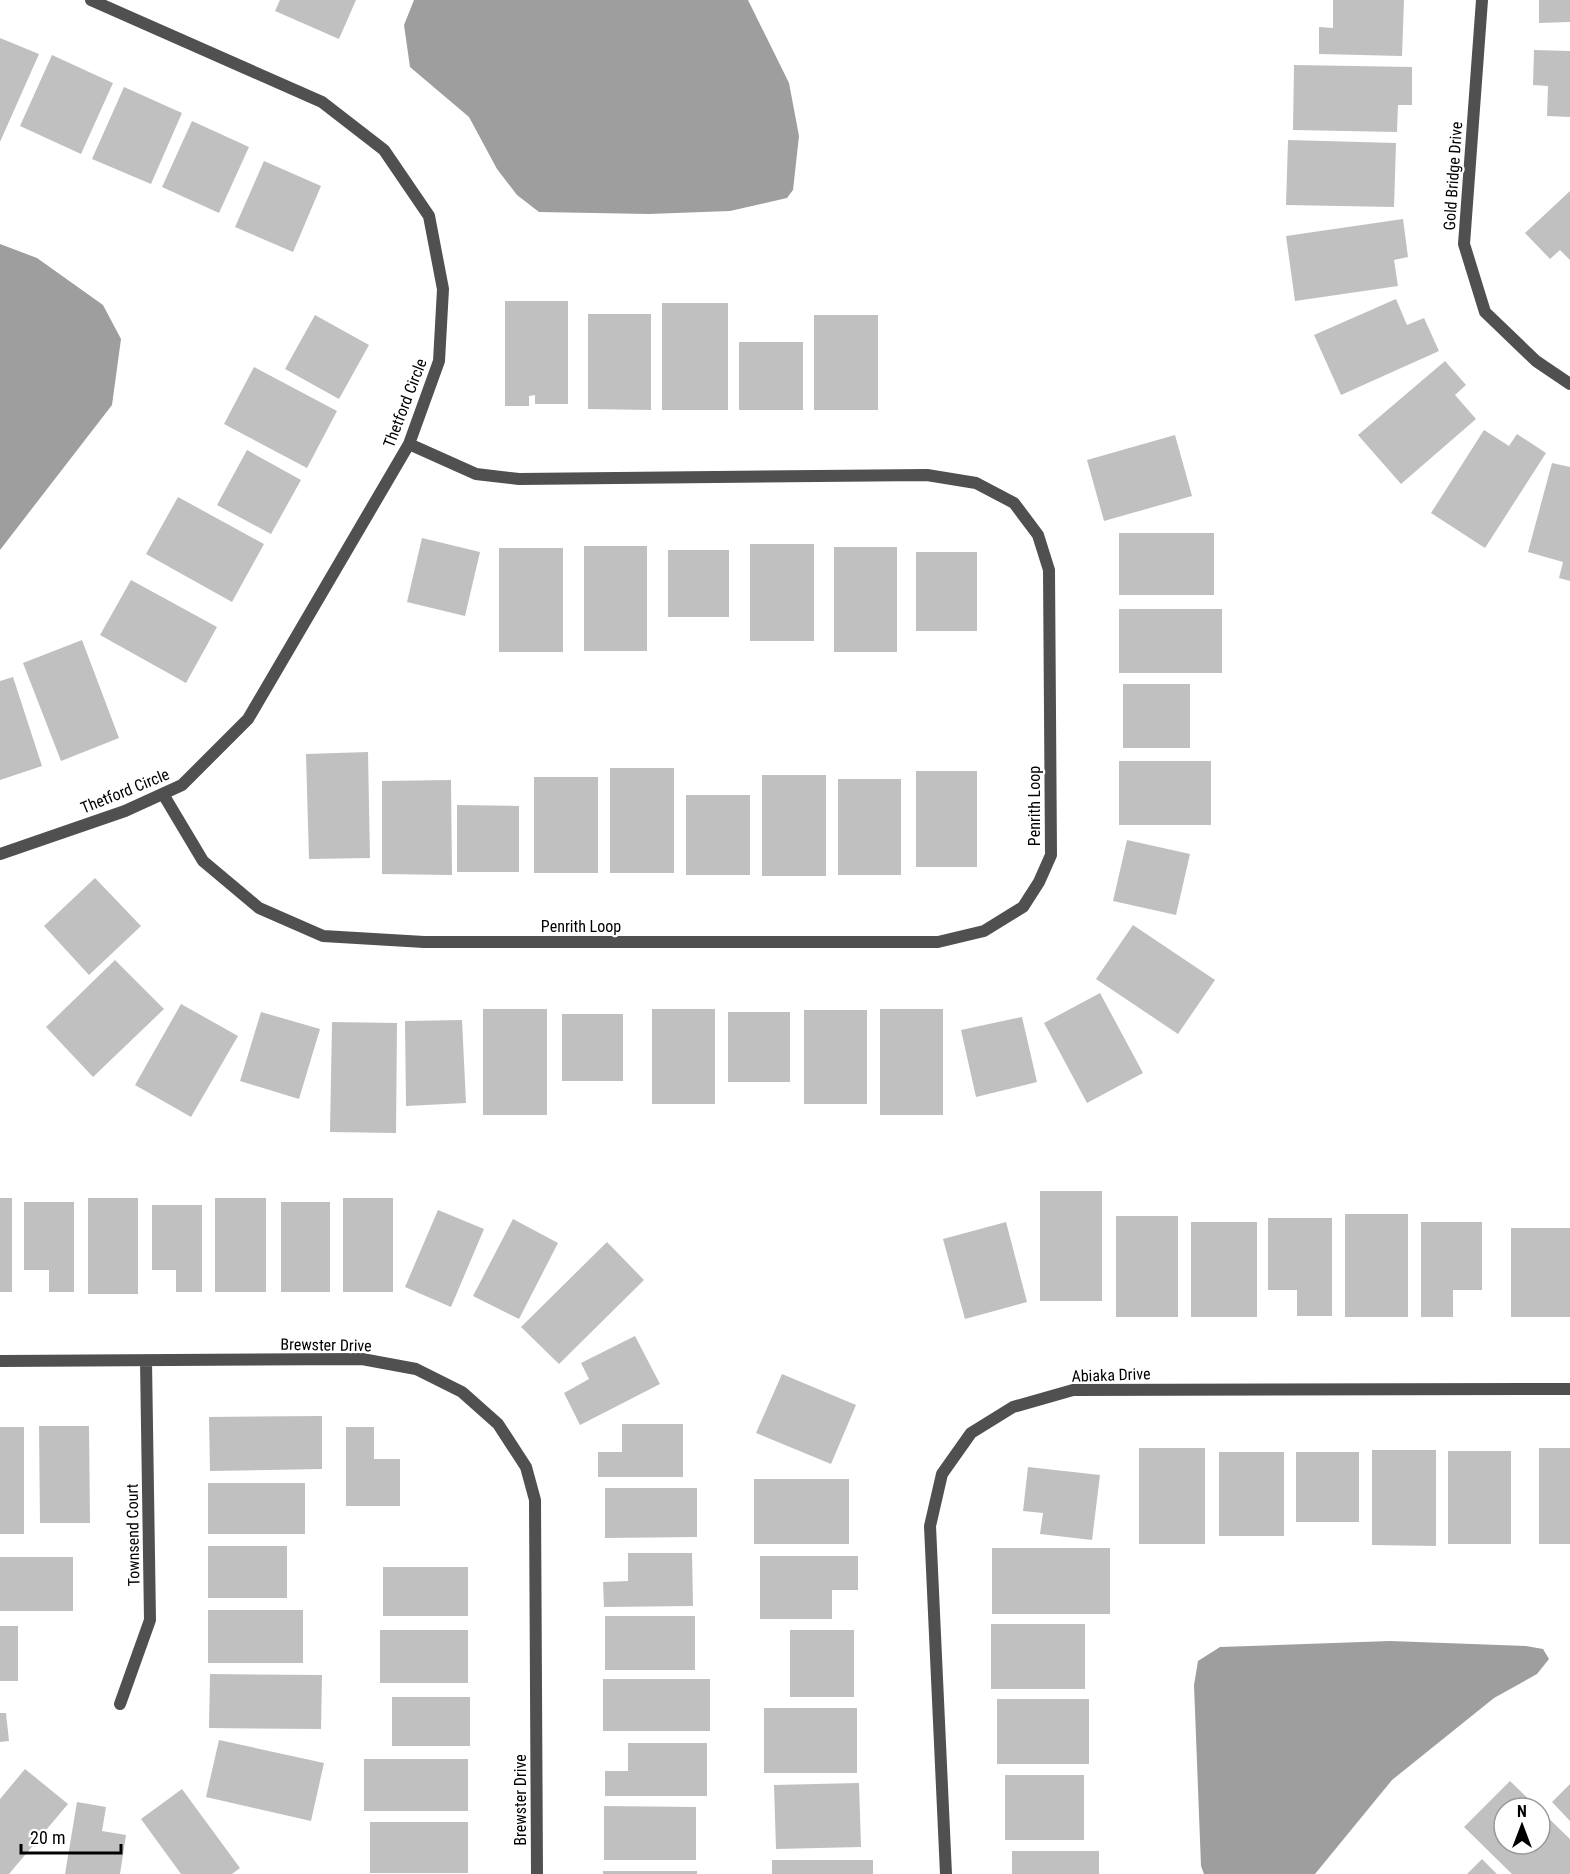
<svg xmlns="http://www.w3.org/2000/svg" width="1570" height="1874" font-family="'Roboto Condensed',sans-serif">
  <rect width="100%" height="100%" fill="#fff"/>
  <!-- water -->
  <path fill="#9e9e9e" d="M414 0H748L789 83 799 136 793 190 787 198 730 211 649 214 539 212 517 195 497 169 469 117 410 67 404 25Z
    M0 244 37 258 103 305 121 339 112 405 0 550Z
    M1390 1641 1526 1646 1543 1649 1549 1659 1537 1674 1494 1698 1392 1780 1315 1874H1204L1201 1866 1194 1685 1198 1661 1220 1647Z"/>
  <!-- building -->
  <path fill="#c0c0c0" d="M280 0H356L339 39 275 11Z
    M1333 0H1404L1402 56 1319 54V27L1333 28Z
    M1539 0H1570V22L1539 23Z
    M0 38 39 54 0 142Z
    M1534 50 1570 51V117L1547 116 1548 86 1533 85Z
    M52 55 113 83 81 154 20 126Z
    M1294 65 1412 67V105H1398L1397 132 1293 130Z
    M124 87 182 113 151 184 92 159Z
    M192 121 249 147 219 213 162 187Z
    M1288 140 1396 143 1394 207 1286 205Z
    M264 161 321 186 293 252 235 227Z
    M1570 191V260L1560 250 1550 259 1525 233Z
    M1403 219 1408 257 1394 260 1398 286 1295 301 1286 236Z
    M1396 299 1407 325 1424 318 1439 351 1341 395 1314 335Z
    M505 301H568V404H535V395L529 396V406H505Z
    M662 303H728V410H662Z
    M588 314H651V410L588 409Z
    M315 315 369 345 339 399 285 369Z
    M814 315H878V410H814Z
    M739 342H803V410H739Z
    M1445 361 1466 385 1455 395 1476 419 1401 484 1358 435Z
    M254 367 337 411 307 468 224 424Z
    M1484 430 1509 446 1517 434 1546 453 1485 548 1431 513Z
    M1175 435 1192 496 1104 521 1087 460Z
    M247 450 301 480 271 534 217 505Z
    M1552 463 1570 467V581L1559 578 1563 562 1528 552Z
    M178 497 264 544 232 602 146 554Z
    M1119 533H1214V595H1119Z
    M422 538 480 552 465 616 407 602Z
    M750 544H814V641H750Z
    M584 546H647V651H584Z
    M834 547H897V652H834Z
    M499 548H563V652H499Z
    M668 550H729V617H668Z
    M916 552H977V631H916Z
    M131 580 217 627 186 683 100 635Z
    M1119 609H1222V673H1119Z
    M82 640 119 738 61 761 23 663Z
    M13 677 42 766 0 780V681Z
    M1123 684H1190V748H1123Z
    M368 752 370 858 309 859 306 754Z
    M1119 761H1211V825H1119Z
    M610 768H674V873H610Z
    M916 771H977V867H916Z
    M762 775H826V876H762Z
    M534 777H598V873H534Z
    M838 779H901V875H838Z
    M451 780 452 875 382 874V781Z
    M686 795H750V875H686Z
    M457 805 519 806V872H457Z
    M1127 840 1190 854 1176 915 1113 901Z
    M95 878 141 926 89 975 44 926Z
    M1133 925 1215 980 1178 1034 1096 979Z
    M115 960 164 1009 93 1077 46 1027Z
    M1100 993 1143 1073 1087 1103 1044 1023Z
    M181 1004 238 1036 191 1117 135 1085Z
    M483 1009H547V1115H483Z
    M652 1009H715V1104H652Z
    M880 1009H943V1115H880Z
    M804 1010H867V1104H804Z
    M261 1012 320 1029 299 1099 240 1081Z
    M728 1012H790V1082H728Z
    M562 1014H623V1081H562Z
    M1022 1017 1037 1082 976 1097 961 1030Z
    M462 1020 466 1103 406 1106 405 1021Z
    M332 1022 397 1023 396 1133 330 1132Z
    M1040 1191H1102V1301H1040Z
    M0 1198H12V1292H0Z
    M88 1198H138V1294H88Z
    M215 1198H266V1292H215Z
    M343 1198H393V1292H343Z
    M24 1202H74V1292H49V1270H24Z
    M281 1202H330V1292H281Z
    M152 1205H202V1292H176V1270H152Z
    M438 1210 484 1229 451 1307 405 1287Z
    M1345 1214H1408V1317H1345Z
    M1116 1216H1178V1317H1116Z
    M1268 1218H1332V1316H1297V1290H1268Z
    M513 1219 558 1243 519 1319 473 1296Z
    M1006 1222 1027 1302 965 1319 943 1239Z
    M1191 1222H1257V1317H1191Z
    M1421 1222H1482V1290H1453V1317H1421Z
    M1511 1228H1570V1317H1511Z
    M607 1242 644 1280 559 1364 521 1327Z
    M635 1336 660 1384 580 1425 564 1393 589 1379 581 1363Z
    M782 1374 856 1405 831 1464 756 1433Z
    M322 1416V1469L210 1471 209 1417Z
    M622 1424H683V1477H598V1452H622Z
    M39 1426H89L90 1523H40Z
    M0 1427H24V1534H0Z
    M346 1427H374V1459H400V1506H346Z
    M1139 1448H1205V1544H1139Z
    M1539 1448H1570V1544H1539Z
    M1372 1450H1436V1546L1372 1545Z
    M1448 1451H1511V1544H1448Z
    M1219 1452H1284V1536H1219Z
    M1296 1452H1359V1522H1296Z
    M1028 1467 1100 1475 1092 1540 1040 1534 1043 1513 1023 1511Z
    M754 1479H849V1544H754Z
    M208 1483H305V1534H208Z
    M605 1488H697V1537L605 1538Z
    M208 1546H287V1598H208Z
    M992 1548H1110V1614H992Z
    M628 1553H692L693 1606 604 1607 603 1582 628 1581Z
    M760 1556H858V1590H832V1619H760Z
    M0 1557H73V1611H0Z
    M383 1567H468V1616H383Z
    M208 1610H303V1663H208Z
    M605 1616H695V1670H605Z
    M991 1624H1085V1689H991Z
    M0 1626H18V1681H0Z
    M380 1630H468V1683H380Z
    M790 1630H854V1697H790Z
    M210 1674 322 1675 321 1729 209 1728Z
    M603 1679H710V1731H603Z
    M392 1697H470V1746H392Z
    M997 1699H1089V1764H997Z
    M764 1708H857V1773H764Z
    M0 1713H6L9 1741 0 1742Z
    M219 1740 324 1763 311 1821 206 1797Z
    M628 1743H707V1796H605V1771H628Z
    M364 1759H468V1811H364Z
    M25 1769 68 1804 9 1874H0V1799Z
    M1005 1775H1084V1840H1005Z
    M1510 1781 1538 1808H1504V1844H1540V1810L1570 1839V1874H1512L1464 1827Z
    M859 1783 861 1847 776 1849 774 1785Z
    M1570 1784V1821L1552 1802Z
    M182 1789 240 1868 232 1874H181L141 1819Z
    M77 1802 106 1807 102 1831 126 1835 120 1874H65Z
    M604 1806 696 1807V1860H604Z
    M370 1822H468V1873H370Z
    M1012 1851H1099V1874H1012Z
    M1482 1859 1497 1874H1467Z
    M772 1860H873V1874H772Z
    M603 1871H697V1874H603Z"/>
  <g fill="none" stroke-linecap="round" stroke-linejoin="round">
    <!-- minor -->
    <path stroke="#505050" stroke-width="12" d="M1482 0 1464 244 1485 312 1536 361 1570 384
      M163 794 203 861 259 908 323 936 424 942H938L984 931 1023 907 1039 882 1051 855 1049 570 1038 535 1014 503 976 483 927 475 519 479 476 474 409 444
      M0 854 125 811 182 785 248 719 409 444 439 361 443 289 429 216 384 150 322 102 91 0
      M0 1361 362 1359 416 1369 462 1392 498 1424 526 1467 535 1500 537 1874
      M120 1704 150 1620 146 1361
      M946 1874 930 1526 942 1474 971 1433 1013 1407 1073 1390 1570 1389"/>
  </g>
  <g text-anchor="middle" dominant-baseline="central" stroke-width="4.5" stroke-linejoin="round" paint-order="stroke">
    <!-- street labels -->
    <g font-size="16" fill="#000" stroke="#fff">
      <text transform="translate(1453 176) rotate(-86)">Gold Bridge Drive</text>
      <text transform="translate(405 403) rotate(-69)">Thetford Circle</text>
      <text transform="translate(125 791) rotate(-22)">Thetford Circle</text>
      <text transform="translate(1034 806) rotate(-90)">Penrith Loop</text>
      <text x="581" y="926">Penrith Loop</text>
      <text transform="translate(326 1345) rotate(1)">Brewster Drive</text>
      <text transform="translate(1111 1375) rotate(-2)">Abiaka Drive</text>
      <text transform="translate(133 1535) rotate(-91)">Townsend Court</text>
      <text transform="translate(520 1800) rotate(-90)">Brewster Drive</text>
    </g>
  </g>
  <!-- north arrow -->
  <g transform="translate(1522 1826)"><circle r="28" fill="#ffffff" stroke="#999999" stroke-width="1.5"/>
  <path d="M0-4.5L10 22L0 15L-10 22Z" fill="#000000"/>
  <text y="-9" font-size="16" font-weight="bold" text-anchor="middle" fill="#000000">N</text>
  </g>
  <!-- scale -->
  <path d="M21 1844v9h100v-9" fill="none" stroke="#000000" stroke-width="3"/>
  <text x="30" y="1844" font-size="18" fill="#000000" stroke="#ffffff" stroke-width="4.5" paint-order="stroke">20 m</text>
</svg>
